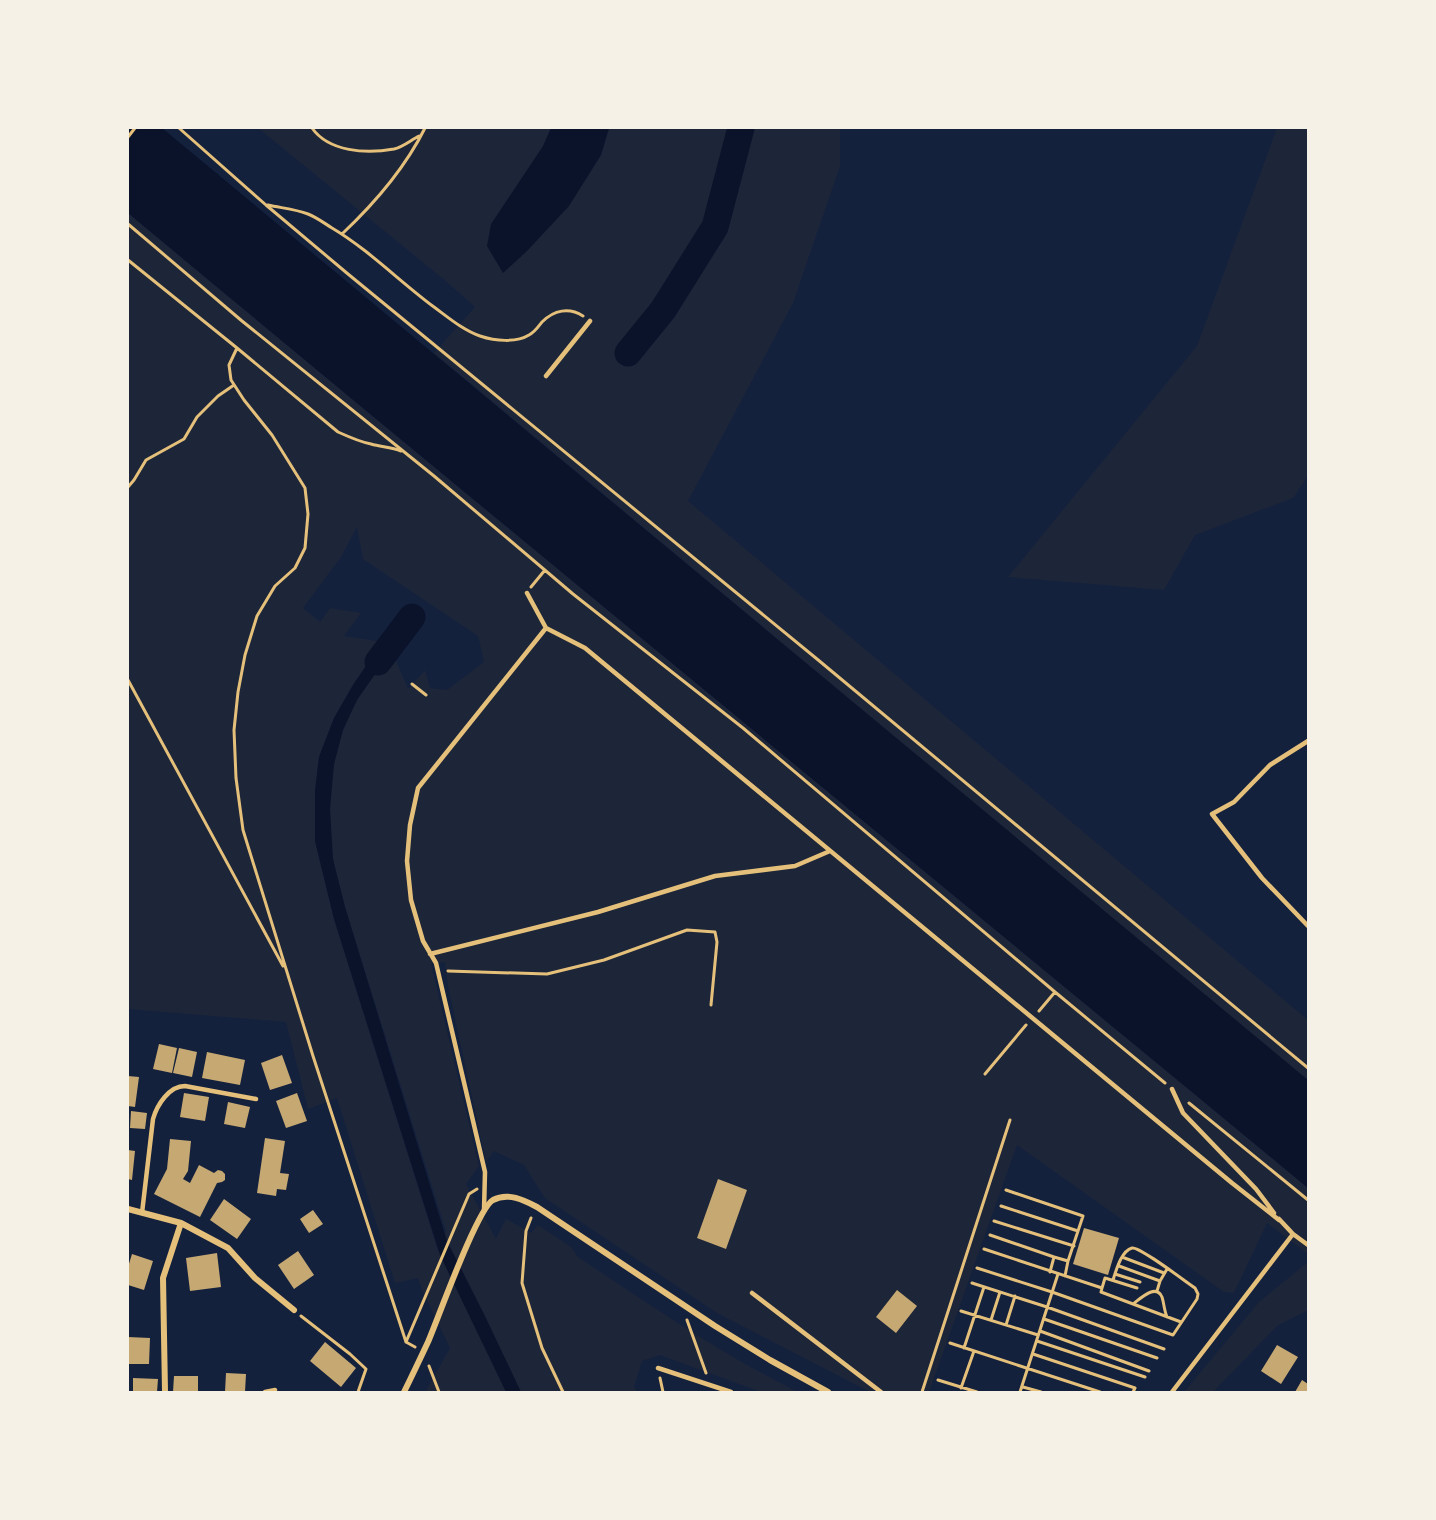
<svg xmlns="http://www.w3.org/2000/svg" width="1436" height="1520" font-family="'Sofia Sans Condensed',sans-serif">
  <rect width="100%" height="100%" fill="#14213d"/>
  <!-- green -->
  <path fill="#1d2539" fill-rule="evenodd" d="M258 128H551L543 146 601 155 609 128H840V166L793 303 688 501 1308 1020V1081L434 353 475 307 447 282Z
    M1277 128H1308V476L1293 498 1195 535 1164 590 1008 577 1197 346Z
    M128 213C520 539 915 863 1308 1188V1254L1267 1223 1234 1293 1224 1292 1017 1145 929 1392H870L717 1313 545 1198 524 1165 494 1151 486 1162 448 986 445 962 431 964 479 1166 466 1184 496 1239 506 1219 531 1233 538 1225 571 1247 578 1257C650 1305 721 1354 798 1392H761L660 1355 642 1361 634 1387 637 1392H425L450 1348 422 1290 418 1278 395 1283 337 1098 308 1109 286 1022 128 1009ZM357 527 363 559 478 636 484 662 447 690 430 688 425 670 408 689 392 651C380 667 367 683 357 700 330 747 326 806 333 858 335 874 341 891 345 907L446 1231 438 1251 334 919 315 841V791L319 757 334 718 353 685 383 642 344 636 361 613 330 608 320 622 303 608 341 557Z
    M1308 1262V1310L1277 1326 1213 1392H1184L1259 1302Z"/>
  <!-- water -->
  <path fill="#0b132b" d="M128 128H162L1308 1080V1188C915 863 520 539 128 213Z
    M551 128H609L601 155 569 206 527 251 503 273 487 246 491 224 543 146Z
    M398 629 403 634 357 700 343 730 334 764 330 809 333 859 345 907 447 1241 484 1314 521 1392H506L440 1255 334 919 315 841V791L319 757 334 718 353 685 382 642 388 641Z"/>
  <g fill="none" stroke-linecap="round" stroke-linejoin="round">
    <!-- river -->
    <path stroke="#0b132b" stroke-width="27" d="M628 353 663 310 715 227 741 128
      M378 662 412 617"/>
  </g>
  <!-- building -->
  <path fill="#c6a872" d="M159 1044 177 1048 172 1073 153 1069Z
    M179 1048 197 1052 192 1077 173 1073Z
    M207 1052 245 1060 240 1085 202 1078Z
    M282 1055 292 1083 270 1090 261 1063Z
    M128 1076 139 1077 135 1107 128 1106Z
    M184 1093 209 1097 205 1121 180 1117Z
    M297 1093 307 1121 286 1128 276 1101Z
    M228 1102 250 1107 245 1128 224 1124Z
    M131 1111 147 1113 145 1129 130 1128Z
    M265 1138 285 1141 280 1173 289 1174 286 1190 277 1189 276 1196 257 1193Z
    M170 1139 191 1141 188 1171 183 1179 190 1183 199 1165 214 1173 218 1170 222 1171 225 1174V1180L222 1182 217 1183 200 1217 154 1194 167 1169Z
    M128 1150 135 1151 132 1180 128 1179Z
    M718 1179 747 1190 726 1249 697 1238Z
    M224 1199 251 1219 237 1239 210 1220Z
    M313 1210 323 1224 309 1233 300 1219Z
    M1084 1228 1119 1238 1108 1275 1073 1264Z
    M298 1251 314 1275 294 1289 278 1265Z
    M217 1253 221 1287 190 1291 186 1258Z
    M132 1254 153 1261 144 1290 128 1285V1267Z
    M897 1290 917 1306 896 1333 876 1317Z
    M128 1337 150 1338 149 1364H128Z
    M325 1342 356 1368 341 1387 310 1361Z
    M1277 1345 1298 1357 1281 1384 1261 1371Z
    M226 1373 246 1374 245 1392H225Z
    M174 1376H198V1392H173Z
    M133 1378 158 1379 157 1392H133Z
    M1302 1380 1308 1384V1392H1295Z"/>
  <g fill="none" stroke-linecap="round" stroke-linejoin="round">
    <!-- path -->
    <path stroke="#e5c07b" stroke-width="3" d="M179 128 266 205 348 274 817 659 1308 1068
      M312 128C329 152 366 154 394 149 403 147 411 140 419 136
      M128 137 135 128
      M268 205C281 208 295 209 308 214 316 217 324 223 332 228 369 250 399 281 434 307 449 318 463 330 480 336 495 341 516 343 529 335 535 332 538 327 542 322 554 310 569 307 583 316
      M128 224 242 321 434 476 573 594 743 728 1055 992 1165 1083
      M342 234C375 203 405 168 425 128
      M128 260 237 348 338 432C349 437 360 442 371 444 381 447 391 447 401 451
      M237 348 229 365 231 380 244 400 272 435 305 488 308 514 305 548 295 568 275 586 257 616 245 655 238 692 234 730 236 778 243 830 313 1056 406 1342 415 1347
      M128 487 134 480 146 460 184 439 197 417 218 396 234 385
      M531 587 545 570
      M128 680 283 966
      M412 684 426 695
      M448 971 547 974 604 960 687 930 715 932 717 942 711 1005
      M1039 1011 1055 992
      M985 1074 1026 1025
      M1189 1103 1308 1200
      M1006 1190 1083 1216 1068 1261
      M1001 1206 1078 1231
      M531 1218 526 1231 522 1283 542 1348 563 1392
      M994 1221 1074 1246
      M990 1235 1054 1257
      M984 1249 1102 1288 1105 1278 1137 1288
      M1122 1257 1164 1273
      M1119 1266 1160 1281
      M977 1268 1052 1292 1173 1335 1197 1299 1198 1294 1195 1288C1186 1282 1139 1246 1132 1248 1121 1251 1116 1271 1113 1280
      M1050 1272 1054 1257 1068 1261 1065 1276
      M1115 1274 1140 1282
      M972 1283 1047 1307 1164 1349
      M1102 1288 1101 1292 1181 1322
      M1157 1291 1160 1281 1167 1269
      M1133 1304C1140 1299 1156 1283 1162 1297 1164 1303 1164 1310 1167 1317
      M961 1311 1038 1335
      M301 1316 350 1354 366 1369 358 1392
      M1044 1319 1157 1358
      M687 1320 706 1373
      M991 1320 1000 1292
      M1006 1325 1015 1296
      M1040 1331 1149 1371
      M1037 1341 1145 1377
      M406 1342 469 1194 477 1189
      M950 1343 1100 1392
      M964 1348 984 1287
      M1033 1354 1135 1388 1133 1392
      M429 1366 439 1392
      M660 1378 663 1392
      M938 1380 977 1392
      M1023 1387 1041 1392
      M961 1388 974 1351
      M922 1392 1010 1120
      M1020 1392 1058 1274"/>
    <!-- service -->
    <path stroke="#e5c07b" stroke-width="4.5" d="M546 376 590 321
      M546 628 585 648 1232 1183 1279 1220
      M1308 741 1270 765 1234 802 1212 814 1262 878 1308 926
      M430 954 598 912 715 876 795 866 830 851
      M1172 1089 1183 1113 1256 1189 1274 1213
      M484 1210 485 1172 436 963 423 941 411 900 407 861 410 825 418 788 546 628 527 593
      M142 1213 153 1119C157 1105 169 1086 185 1086L256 1099
      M1279 1219 1293 1234 1308 1245
      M752 1293 881 1392
      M658 1368 731 1392
      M265 1392 275 1390
      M1172 1392 1293 1234"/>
    <!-- minor -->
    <path stroke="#e5c07b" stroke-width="6" d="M128 1209 181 1223 228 1248 255 1278 294 1310
      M165 1392 163 1278 181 1223
      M404 1392C412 1376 420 1359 428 1342 438 1319 477 1209 493 1200 508 1192 524 1200 537 1207L715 1326 770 1360 828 1392"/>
  </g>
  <!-- border -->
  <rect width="1436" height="1520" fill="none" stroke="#f6f1e7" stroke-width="258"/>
</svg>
